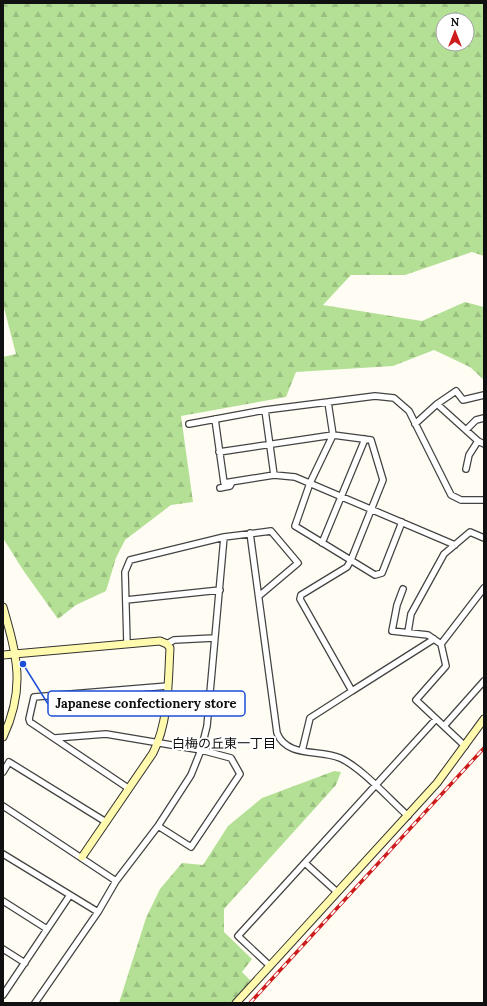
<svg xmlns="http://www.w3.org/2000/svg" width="487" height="1006" font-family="Lora,'Noto Sans JP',serif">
  <defs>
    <pattern id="forest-firs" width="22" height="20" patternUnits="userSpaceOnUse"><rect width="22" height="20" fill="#b4e096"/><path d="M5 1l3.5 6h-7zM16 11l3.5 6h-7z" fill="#9abf80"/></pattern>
  </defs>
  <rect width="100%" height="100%" fill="#fffdf3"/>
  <!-- forest -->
  <path fill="url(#forest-firs)" fill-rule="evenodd" d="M3 3H484V256L472 252 405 275H351L323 305 422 321 465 302 484 307V380L470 367 434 350 393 366 296 372 286 397 181 416 193 502 171 505 125 540 116 558 106 591 76 605 58 619 23 570 3 538V357L16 354 3 304ZM443 20H467V44H443Z
    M334 771 341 772 336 785 224 909V932L252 959 242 972 251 981 231 1003H119L146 918 160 889 182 863 203 865 228 826 262 798Z"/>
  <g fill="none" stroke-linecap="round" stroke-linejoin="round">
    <defs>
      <path id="street" d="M328 402 333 435 310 483 295 526 375 575 382 573 402 522
        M437 404 478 441 484 444
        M265 410 274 475
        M215 419 224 483 274 475 295 477 455 545
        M189 424 265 410 328 402 375 396 394 398 409 411 451 495 461 500H484
        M415 424 437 404 456 391 463 400 484 395
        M466 430 476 420 484 418
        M219 452 333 435 371 440 383 480 351 560 347 567 301 595 300 599 352 691 434 639
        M466 469 469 455 478 441
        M220 488 230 486 232 482
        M250 533 277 733C287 758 319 749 340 758 362 768 389 799 408 816
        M322 543 365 439
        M403 589 397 605 392 631 428 635 441 644 446 666 416 700 465 746
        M126 600 220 590
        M408 632 411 614 444 554 470 532 484 538
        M127 644 125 572 130 560 224 537 271 531 298 563 259 596
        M167 644 174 640 214 638
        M441 644 484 588
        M444 726 484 681
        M55 738 106 734 201 750 231 758 240 774 191 847 158 826
        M302 751 310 718 352 691
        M3 772 9 762 106 822
        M128 788 30 722 29 719 34 697 168 686
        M3 806 116 881
        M3 854 98 912
        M305 863 337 892
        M3 901 47 929
        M3 949 25 963
        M270 966 238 936 436 719
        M3 995 70 895
        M35 1003 98 912 116 881 158 826 191 775 201 750 207 726 224 537"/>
      <path id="secondary" d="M3 607C17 656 26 688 3 737
        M3 655 160 641 167 644 170 648C168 683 169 721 153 753L82 857
        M236 1003 437 783 484 719"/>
    </defs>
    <!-- street casing -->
    <use href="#street" stroke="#434343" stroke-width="8"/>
    <!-- secondary casing -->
    <use href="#secondary" stroke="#323232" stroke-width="9"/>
    <!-- street -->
    <use href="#street" stroke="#fff" stroke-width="5.5"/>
    <!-- secondary -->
    <use href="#secondary" stroke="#fffaae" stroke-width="7"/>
    <defs>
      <path id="rail" d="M250 1003 484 748"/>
    </defs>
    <!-- rail casing -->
    <use href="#rail" stroke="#cd1c1b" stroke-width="3.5"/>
    <!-- rail -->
    <use href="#rail" stroke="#fff" stroke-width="2" stroke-dasharray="6" stroke-linecap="butt"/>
  </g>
  <g text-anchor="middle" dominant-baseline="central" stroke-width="4" stroke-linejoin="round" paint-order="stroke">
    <!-- neighbourhood labels -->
    <g font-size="13" fill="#101010" stroke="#fff">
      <text x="224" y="743">白梅の丘東一丁目</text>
    </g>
  </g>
  <!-- callouts -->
  <path fill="none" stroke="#1d4ed8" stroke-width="1.5" d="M23 664L48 704"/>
  <circle fill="#1d4ed8" stroke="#fff" stroke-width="1.5" cx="23" cy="664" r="4"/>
  <rect fill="#fff" stroke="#1d4ed8" stroke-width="1.5" x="48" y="691" width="197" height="25" rx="4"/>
  <g font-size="13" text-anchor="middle" font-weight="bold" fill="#101010">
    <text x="146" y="708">Japanese confectionery store</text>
  </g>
  <!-- border -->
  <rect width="487" height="1006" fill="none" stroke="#101010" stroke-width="8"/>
  <!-- north arrow -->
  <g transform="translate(455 32)"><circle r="19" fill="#ffffff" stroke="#9f9f9f"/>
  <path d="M0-3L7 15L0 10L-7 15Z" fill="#cd1c1b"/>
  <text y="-6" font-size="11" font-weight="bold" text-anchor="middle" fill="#101010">N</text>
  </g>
</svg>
